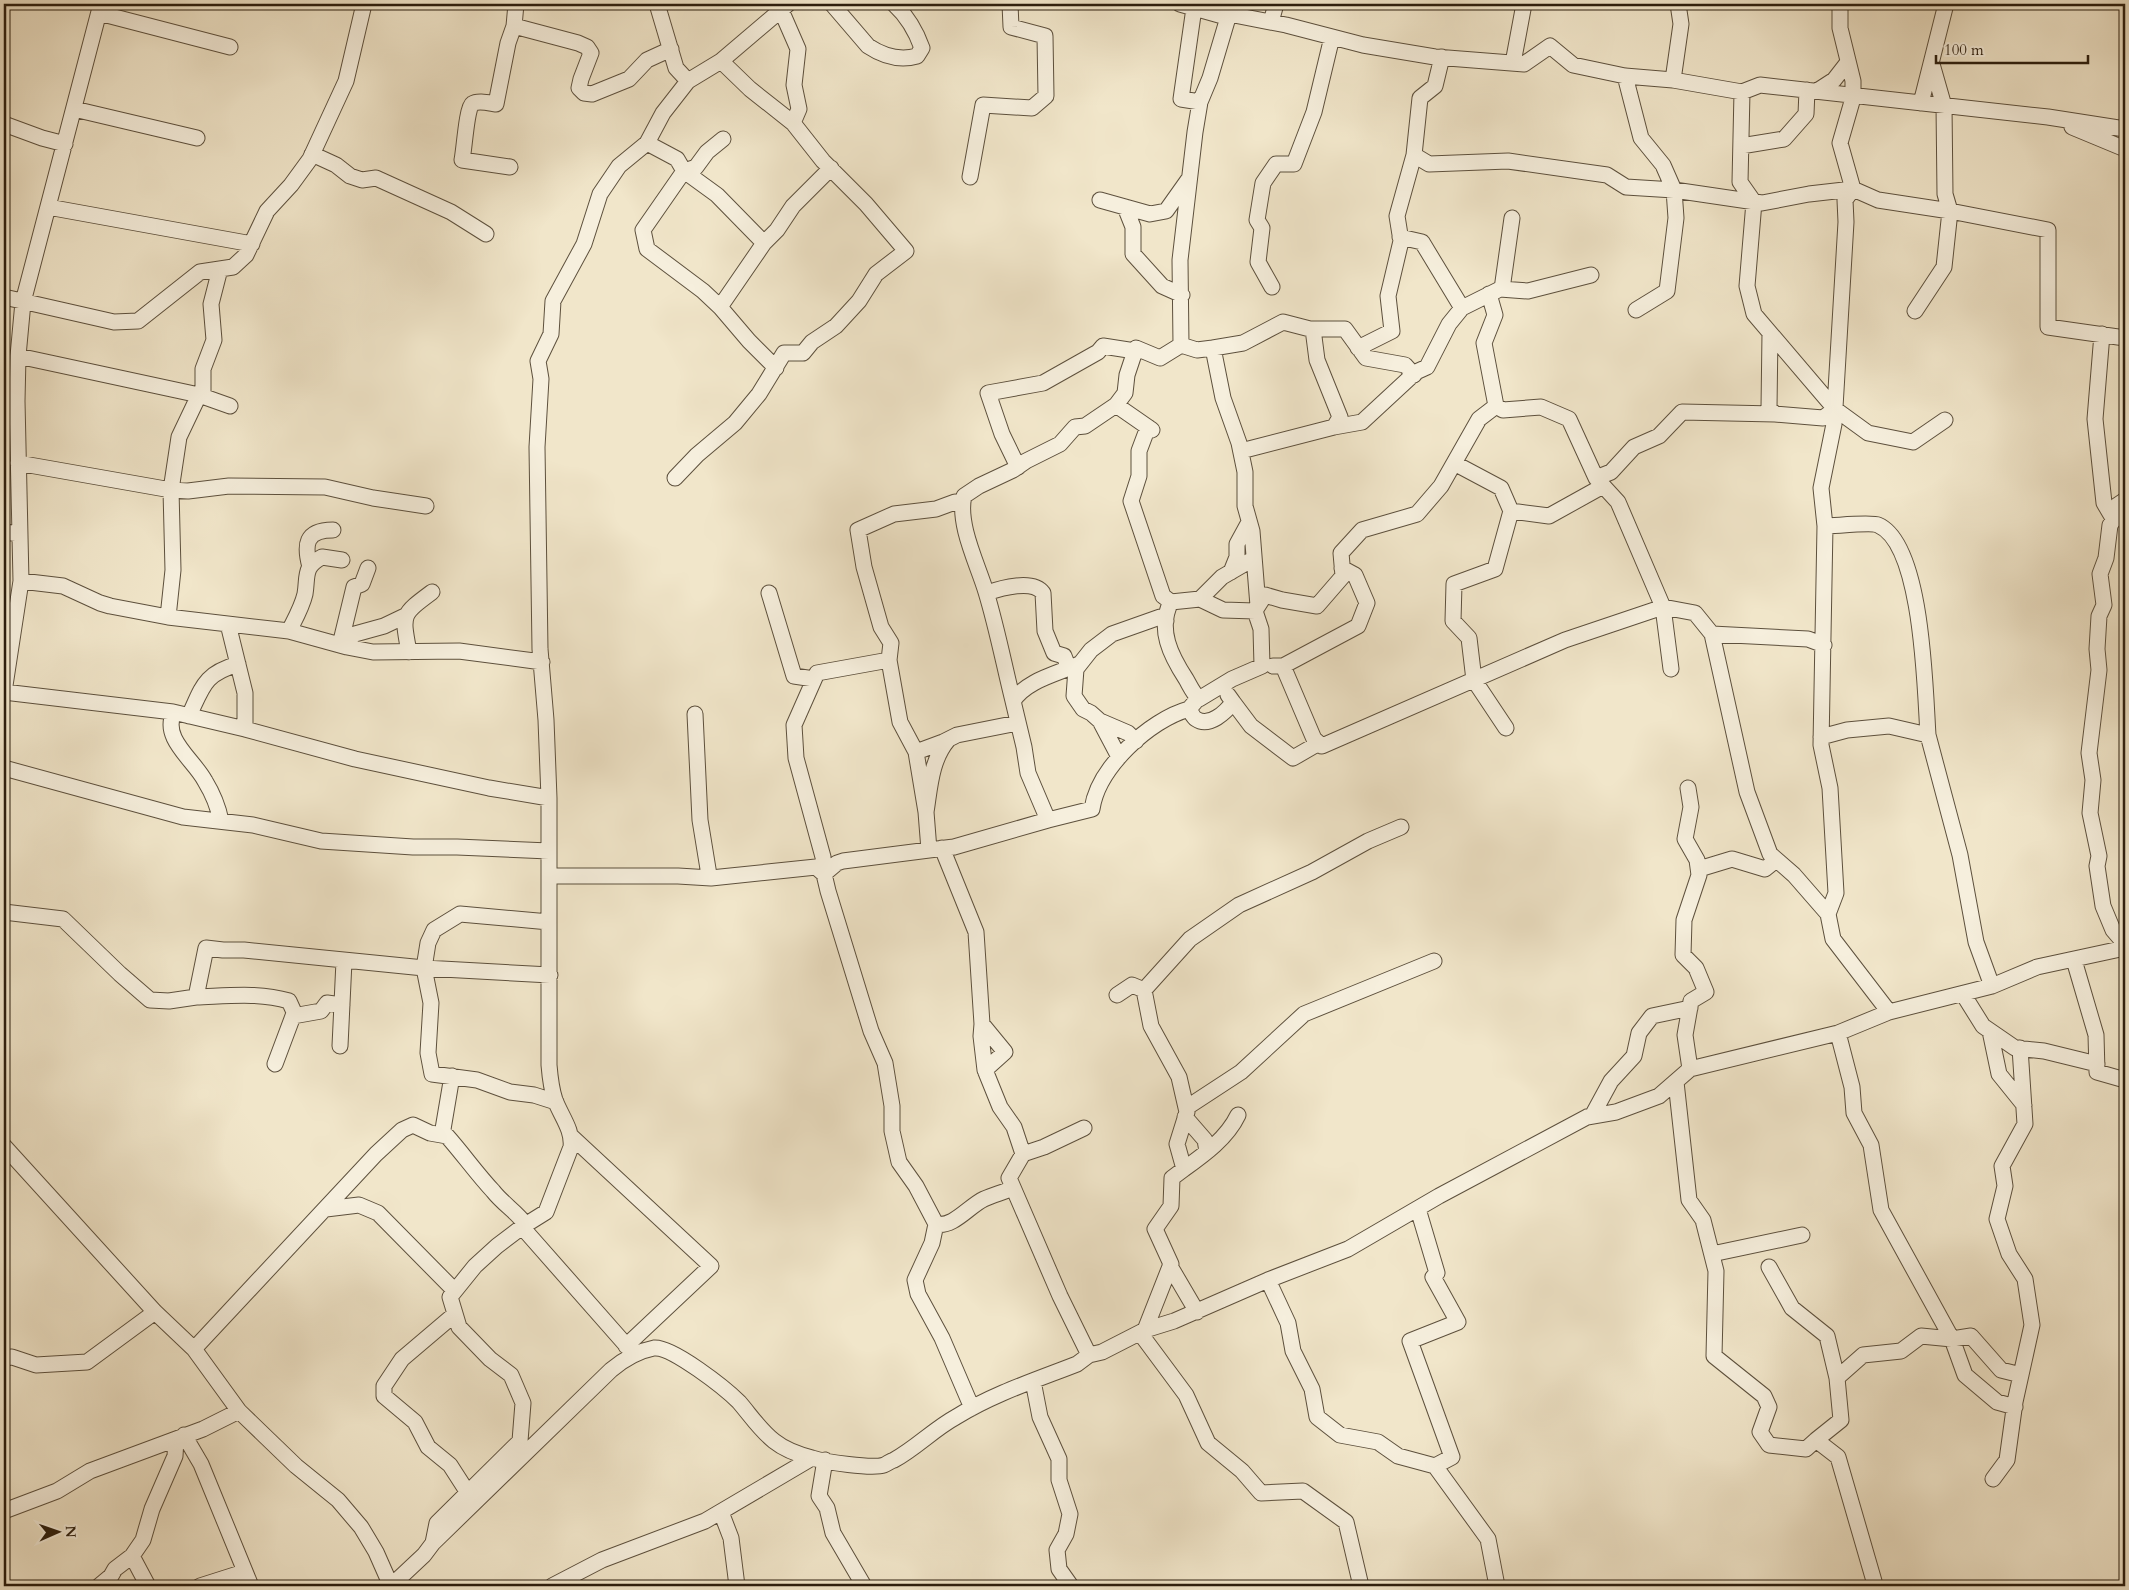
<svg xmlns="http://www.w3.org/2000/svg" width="2129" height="1590" font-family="Cardo,serif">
  <rect width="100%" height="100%" fill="#f1e6ca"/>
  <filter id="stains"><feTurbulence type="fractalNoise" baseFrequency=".004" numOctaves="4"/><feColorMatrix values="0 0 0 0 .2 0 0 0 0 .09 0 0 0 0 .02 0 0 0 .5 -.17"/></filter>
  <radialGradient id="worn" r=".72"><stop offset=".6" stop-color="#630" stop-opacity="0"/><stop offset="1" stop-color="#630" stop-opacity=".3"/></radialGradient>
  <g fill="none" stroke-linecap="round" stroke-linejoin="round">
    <defs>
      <path id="minor" d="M657 4 676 68 688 81
        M832 4 868 46C883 56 899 61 917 56L922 48C916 31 907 16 894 4
        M1180 4 1219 15 1229 14 1210 78 1200 102 1195 132 1180 260 1181 345 1197 350 1213 348 1223 398 1239 443 1245 472V506L1252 531 1258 606 1255 611 1223 610 1200 599 1222 577 1253 559
        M1189 4 1194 8 1181 99 1200 102
        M1840 4V28L1853 81V98L1840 143 1853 189 1845 200 1846 222 1834 424 1821 488 1825 526 1821 745 1830 788 1836 893 1828 914 1833 939 1889 1012
        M99 13 230 47
        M1229 14 1286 25 1363 45 1435 57 1524 64 1550 46 1573 65 1625 76 1673 80 1742 92 1760 85 2048 117 2125 129
        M1271 22 1276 4
        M514 26 578 43 587 47 591 53 581 79 579 88 584 93 592 94 629 79 647 60 671 49
        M721 61 750 89 793 123 799 109 794 85 798 49 781 10
        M1513 63 1524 4
        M1625 76 1641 138 1663 165 1674 190 1676 218 1667 291 1636 310
        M1673 80 1681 24 1678 4
        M1817 91 1834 80 1848 62
        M1742 92 1740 182 1754 202 1747 286 1754 314 1835 409 1868 433 1913 442 1945 420
        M1921 103 1946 4
        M74 109 197 138
        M4 124 42 138 65 144
        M2072 127 2125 149
        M647 143 677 159 684 171 696 167 707 152 723 139
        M1741 146 1784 139 1806 114 1807 90
        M312 154 336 165 350 176 362 180 376 178 451 212 486 234
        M1414 155 1429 164 1508 161 1607 175 1626 187 1674 190 1762 203 1809 194 1853 189 1878 200 1950 211 2048 230V327L2125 338
        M510 167 462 160C464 151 467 107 472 104 478 100 489 103 496 104L508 43 514 26 516 4
        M970 177 983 105 1032 108 1046 96 1045 36 1011 27 1010 4
        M1100 200 1150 214 1166 211 1188 180
        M48 207 252 244
        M1125 207 1133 227V254L1162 286 1182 295
        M1400 237 1422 242 1462 308
        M764 243 720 307 703 291 647 249 643 230 684 171 717 195 764 243 777 230 793 206 831 168
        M1272 287 1258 262 1262 228 1257 220 1263 183 1276 164H1294L1314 112 1332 37
        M1502 289 1512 218
        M4 297 114 322 138 321 200 272 233 267 246 255 267 211 291 185 310 159 346 81 364 4
        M720 307 749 341 776 368
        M1915 311 1944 267 1950 211 1945 194 1944 106 1932 64
        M1313 329 1317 360 1340 417 1334 427
        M1770 333 1769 408 1775 414
        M2102 334 2095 419 2104 503 2114 520
        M1213 348 1243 343 1283 322 1310 329H1345L1366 358 1405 365 1414 375
        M1358 348 1392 331 1388 296 1401 241 1397 216 1414 155 1420 98 1435 86 1442 57
        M18 356 199 395 230 406
        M199 395 179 437 171 490 188 491 229 486 325 487 373 498 426 506
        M203 397V369L214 340 211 304 220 269
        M1116 405 1125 393 1127 375 1136 348 1160 358 1181 345
        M1496 406 1503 410 1541 407 1569 419 1596 478 1618 502 1663 607 1671 669
        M1148 427 1139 451V476L1131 501 1163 596 1171 602
        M1241 451 1334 427 1362 422 1416 372 1427 367 1449 324 1462 308 1500 289 1528 291 1591 275
        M18 463 171 490 173 570 168 617
        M1454 463 1501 488 1511 511 1549 516 1603 486
        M1018 467 1002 434 988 393 1043 383 1098 352 1103 346 1135 351
        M675 478 697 455 735 423 759 394 784 353H803L812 342 836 326 859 301 876 274 906 251 866 204 823 161 793 123
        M1596 478 1611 472 1634 447 1659 436 1682 412 1775 414 1823 418 1835 409
        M2125 500 2116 506V517L2110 525 2106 558 2100 574 2104 605 2099 616 2097 649 2099 670 2089 753 2093 780 2090 813 2099 856 2097 866 2103 906 2113 930 2125 944
        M962 505 955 502 936 509 894 514 858 530 864 567 881 627 891 643 889 660 900 722 916 752 943 742 957 735 1017 723
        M1825 526C1835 526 1871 522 1878 525 1923 544 1925 691 1928 735
        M4 532 20 534
        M310 567C304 545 305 530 333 530
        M1231 572 1237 557V544L1249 522
        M21 581 63 586 100 603 110 606 168 617 289 631 347 647 373 652 459 651 542 662
        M769 593 794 676 814 679
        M987 593C1001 588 1033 579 1043 593L1045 631 1054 653 1064 656 1069 669
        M1200 599 1171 602C1157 629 1171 656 1186 679 1190 686 1193 693 1199 699L1232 679 1262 666 1261 629 1255 611
        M1258 606 1265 595 1282 600 1317 606 1343 576 1341 553 1362 530 1417 514 1441 486 1479 419 1496 406 1484 343 1495 315 1489 294
        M228 624 245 693V729
        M289 631C295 619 302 607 305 594 308 576 303 567 322 557L342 560
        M1712 634 1808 639 1824 645
        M340 645 354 587 362 584 368 568
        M340 645 355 634 384 626 407 615
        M409 652C402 614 401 615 432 592
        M889 660 817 673 794 725 796 758 823 857 824 874 828 891 871 1031 885 1063 892 1106V1131L899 1162 916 1186 936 1224C953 1228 969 1206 984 1199 993 1195 1004 1192 1013 1188
        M1079 664C1057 674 1027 680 1013 701L1024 747 1028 773 1048 820 1092 809C1098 768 1149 720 1189 709
        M1273 666H1283L1358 626 1367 603 1355 575 1342 568
        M1283 666 1314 739 1322 746 1565 640 1663 607 1695 613 1712 634 1747 792 1770 854 1794 875 1828 914
        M4 692 21 581 17 401 18 356 23 302 101 4
        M4 692 173 712 245 729 355 759 489 788 549 798
        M1013 701C1004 665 997 628 986 592 978 565 957 524 964 496L979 486 1013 470 1026 461 1060 444 1075 427 1085 426 1116 405 1152 430
        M1195 702 1189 709C1191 712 1193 717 1196 719 1209 728 1226 712 1233 702L1228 695
        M1233 702 1251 726 1293 758 1319 743
        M174 713C161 738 194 760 205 781 213 794 218 806 221 821
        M695 714 700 820 709 875 711 878
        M189 716C203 686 204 674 238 664
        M1100 721 1128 733 1136 741
        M1506 728 1474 680 1469 638 1453 621 1454 584 1495 569 1511 511
        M1821 737 1847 730 1889 726 1928 735 1960 855 1976 942 1992 986
        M916 752 926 812C930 787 931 760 948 740
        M1119 757 1100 721 1091 713 1083 709 1074 696 1076 669 1091 650 1112 634 1160 617 1166 621
        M4 768 183 817 253 825 321 841 413 847H457L549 851
        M1688 788 1691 807 1685 839 1697 860 1699 875 1684 920 1683 955 1696 968 1706 992 1691 1001 1685 1035 1690 1069
        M926 812 929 850 954 847 1048 820
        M942 848 976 932 982 1024 1005 1052 985 1070 981 1036 982 1024
        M1699 869 1732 859 1765 869 1776 860
        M549 876H678L711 878 816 867 824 874 837 863 843 861 929 850
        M4 912 63 919 120 974 150 1000 169 1001 196 997 206 948 223 950H244L424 968 550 975
        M549 922 460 914 434 930 428 943 424 968 431 1003 428 1053 432 1074 477 1080 510 1092 534 1095 556 1102
        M2074 960 2096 1035 2097 1072 2125 1080
        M1963 994 1983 1026 2015 1048 2044 1051 2097 1064
        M1117 995 1132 985 1144 990
        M196 997C227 996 259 992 289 1001L294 1012 293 1016 321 1011 327 1003 342 1005
        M1990 1031 1999 1074 2024 1105
        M1838 1033 1852 1087 1854 1113 1871 1145 1881 1210 1952 1339 1965 1375 1997 1402 2015 1407
        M340 1046 344 961
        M275 1064 293 1016
        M985 1070 1000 1107 1014 1127 1023 1154 1009 1178 1060 1296 1089 1355
        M1676 1082 1689 1200 1703 1220 1716 1271 1714 1356 1764 1396 1769 1407 1760 1432 1769 1445 1806 1449 1816 1440
        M1186 1108 1241 1072 1304 1014 1434 961
        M1592 1116 1611 1081 1634 1056 1639 1033 1652 1016 1690 1008
        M1185 1117 1205 1140 1207 1151
        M442 1135 452 1076
        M572 1137 711 1266 626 1346
        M4 1146 155 1312 194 1349 239 1411 296 1466 338 1500 361 1527 376 1552 391 1586
        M1023 1154 1044 1147 1084 1128
        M1184 1169C1205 1154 1227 1138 1238 1115
        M326 1209 359 1205 378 1213 454 1290
        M1418 1209 1437 1273 1433 1277 1458 1322 1410 1341 1452 1457 1435 1466
        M936 1224 932 1243 915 1280 918 1294 942 1338 972 1408
        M522 1227 633 1353
        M1712 1254 1802 1235
        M1170 1266 1197 1312
        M1769 1267 1792 1308 1827 1336 1837 1378 1841 1420 1816 1440 1838 1457 1874 1581 1871 1586
        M1268 1280 1288 1323 1293 1351 1312 1389 1317 1417 1340 1435 1378 1442 1398 1456 1435 1466 1488 1539 1497 1586
        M455 1314 402 1359 384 1386V1396L415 1422 428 1447 450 1465 468 1493
        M1145 1330 1171 1264 1155 1229 1171 1206 1172 1178 1184 1169 1177 1144 1187 1112 1179 1077 1151 1026 1144 990 1190 939 1239 905 1312 872 1368 841 1401 827
        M1140 1333 1186 1395 1208 1443 1242 1471 1261 1493 1303 1491 1346 1522 1361 1586
        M194 1349 376 1154 402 1130 413 1125 430 1133 447 1136C463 1154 477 1174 493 1191 503 1204 517 1212 526 1225
        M4 1358 12 1357 36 1365 87 1362 155 1312
        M1837 1378 1863 1355 1901 1351 1921 1336 1952 1339 1971 1336 2001 1370 2021 1375
        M1033 1381 1040 1417 1059 1459V1480L1070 1514 1066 1534 1057 1550 1059 1569 1071 1586
        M184 1435 201 1464 251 1586
        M825 1460 819 1496 827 1508 833 1533 864 1586
        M1993 1479 2007 1460 2015 1402 2032 1325 2025 1279 2009 1254 1997 1219 2005 1186 2002 1166 2025 1124 2020 1048
        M4 1511 57 1491 90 1471 203 1429 239 1411
        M721 1512 731 1538 737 1586
        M433 1543 611 1370C623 1360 638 1351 654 1348 672 1346 726 1389 739 1402 751 1416 760 1430 774 1441 784 1449 800 1455 812 1458 825 1462 872 1469 884 1465 887 1464 890 1461 894 1460 916 1448 934 1429 956 1417 993 1394 1036 1380 1077 1364L1089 1355 1102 1352 1145 1330 1174 1321 1268 1280 1348 1249 1439 1196 1587 1117 1616 1112 1659 1096 1690 1069 1838 1033 1889 1012 1992 986 2037 967 2125 948
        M132 1556 148 1586
        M99 1586 111 1576 115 1569 132 1556 143 1540 152 1509 175 1456 176 1439
        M200 1586 244 1572
        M391 1586 424 1555 433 1543 437 1523 520 1441 523 1403 511 1375 490 1359 459 1327 450 1297 475 1266 497 1246 522 1227 546 1212 571 1147C573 1130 561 1116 555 1100 551 1088 550 1077 549 1065V798L546 720 540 649 537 447 541 379 538 361 551 334 553 301 584 244 600 194 619 166 647 143 663 113 688 81 721 61 788 4
        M552 1586 602 1560 705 1521 812 1458"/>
    </defs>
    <!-- minor casing -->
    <use href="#minor" stroke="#5d503d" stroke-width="17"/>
    <!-- minor -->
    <use href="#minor" stroke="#f6efdd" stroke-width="15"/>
  </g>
  <!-- margin -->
  <rect width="2129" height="1590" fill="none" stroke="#f1e6ca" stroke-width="20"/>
  <rect x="5" y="5" width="2119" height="1580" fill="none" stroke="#2c1e0e" stroke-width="2.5"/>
  <rect x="10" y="10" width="2109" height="1570" fill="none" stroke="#2c1e0e"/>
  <!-- north arrow -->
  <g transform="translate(58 1532) rotate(88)" stroke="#f6efdd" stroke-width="4" paint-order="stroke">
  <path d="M0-4L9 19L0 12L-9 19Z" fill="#2c1e0e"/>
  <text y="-8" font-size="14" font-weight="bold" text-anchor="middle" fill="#2c1e0e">N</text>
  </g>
  <!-- scale -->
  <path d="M1936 55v8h152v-8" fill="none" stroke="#2c1e0e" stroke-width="2.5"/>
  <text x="1944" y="55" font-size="15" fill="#2c1e0e" stroke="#f6efdd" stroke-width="4" paint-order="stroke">100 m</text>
  <rect width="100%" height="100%" filter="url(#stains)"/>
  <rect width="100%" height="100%" fill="url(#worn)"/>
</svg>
